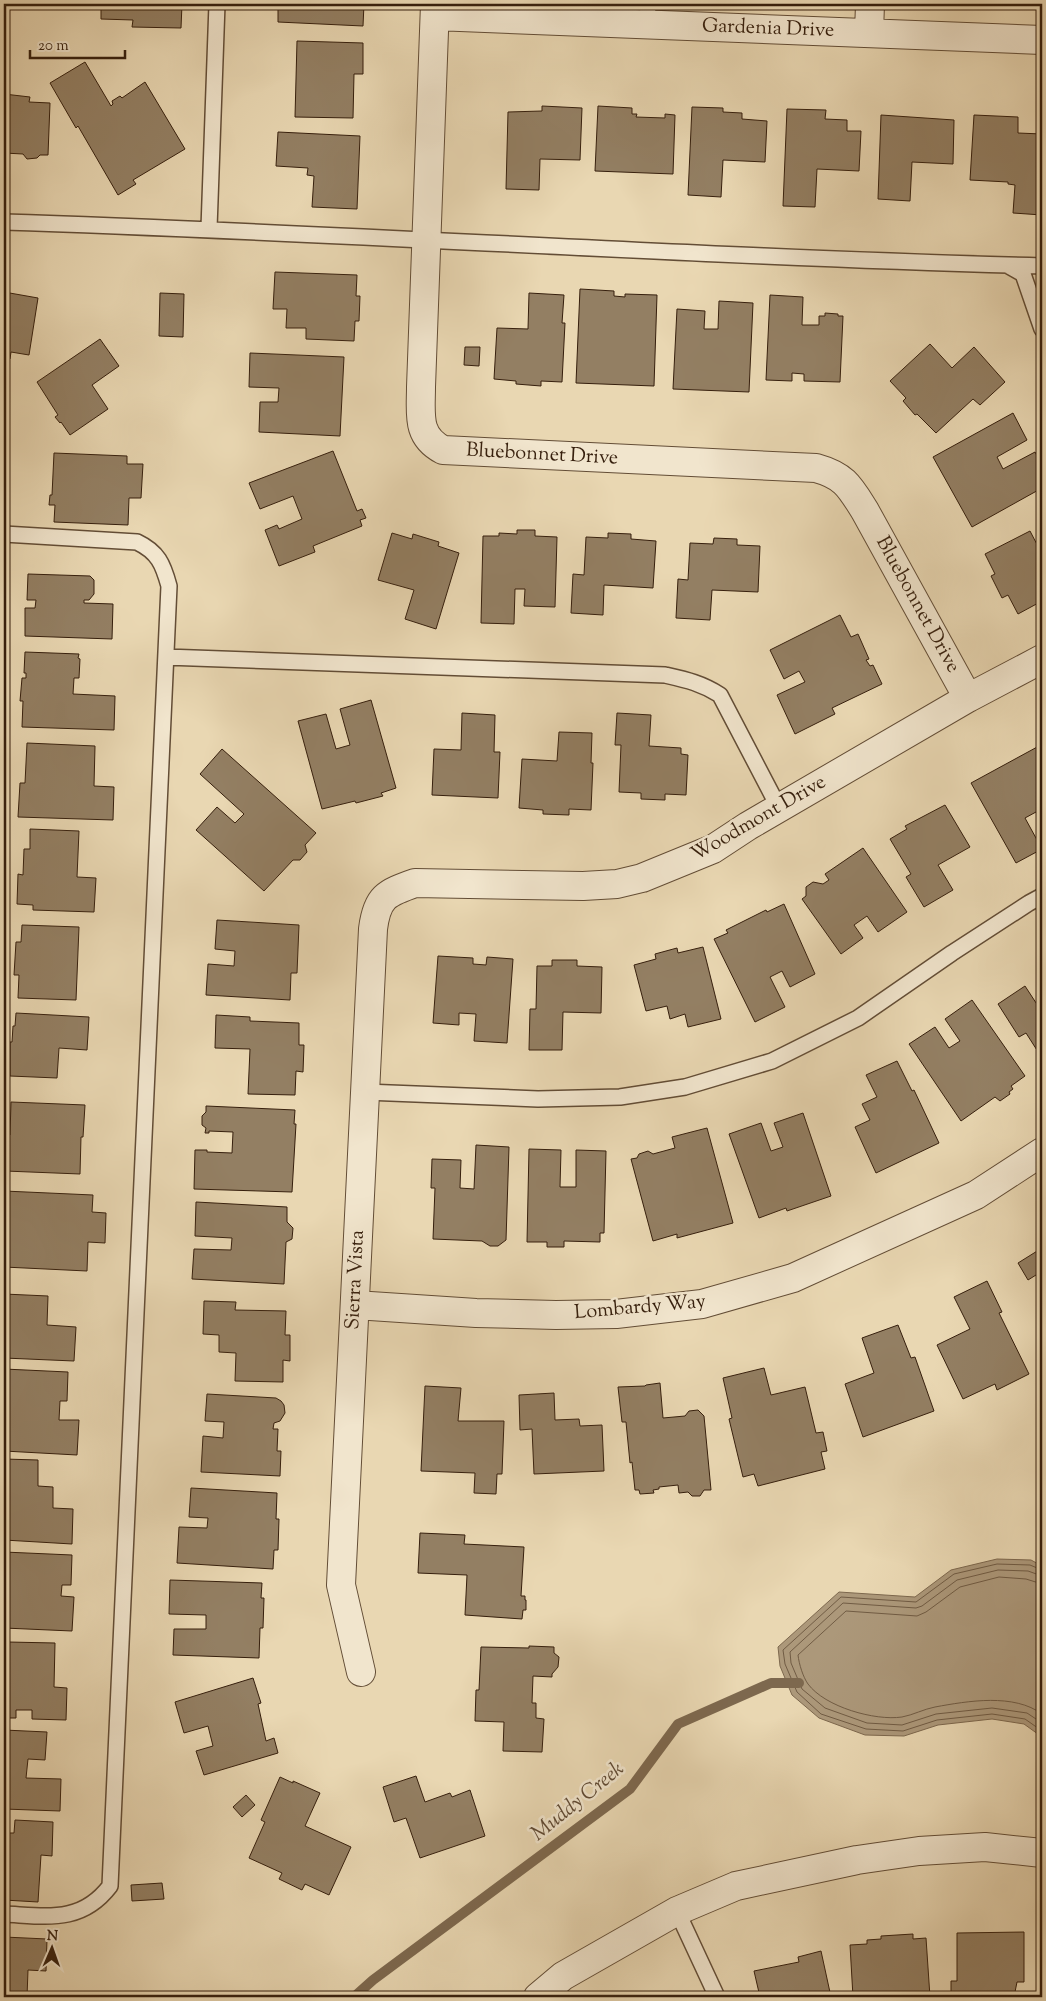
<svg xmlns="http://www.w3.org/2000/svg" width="1046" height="2001" font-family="'Sorts Mill Goudy',serif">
  <rect width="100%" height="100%" fill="#e9d7b2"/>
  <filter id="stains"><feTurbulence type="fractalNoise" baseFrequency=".004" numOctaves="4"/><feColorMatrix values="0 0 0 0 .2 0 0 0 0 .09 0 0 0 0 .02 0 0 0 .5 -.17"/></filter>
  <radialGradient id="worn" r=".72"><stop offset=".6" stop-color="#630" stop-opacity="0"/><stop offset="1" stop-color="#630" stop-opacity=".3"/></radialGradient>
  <!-- water -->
  <path fill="#ac987a" stroke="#7d684e" d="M997 1559 1031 1560 1042 1566V1737L1024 1724 992 1719 938 1725 904 1736 865 1735 819 1718 792 1695 780 1666 778 1647 839 1592 915 1597 951 1570Z"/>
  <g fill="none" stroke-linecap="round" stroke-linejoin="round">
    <!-- shore -->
    <path stroke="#715c44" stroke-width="1" d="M1042 1570 1030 1565 997 1564 954 1574 916 1602 841 1597 783 1650 785 1664 797 1692 821 1714 866 1729 903 1731 937 1720 992 1714 1025 1719 1042 1731
      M1042 1576 1028 1571 998 1570 957 1580 922 1606 916 1608 843 1603 790 1652 791 1663 802 1689 825 1708 867 1723 902 1725 936 1714 992 1708 1027 1713 1042 1723
      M1042 1584 1026 1579 999 1577 960 1587 926 1612 917 1616 846 1611 798 1655C799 1664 803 1677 808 1684 825 1707 875 1721 902 1717 913 1715 924 1709 935 1707 968 1701 1014 1693 1042 1714"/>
    <!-- stream -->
    <path stroke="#7d684e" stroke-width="10" d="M354 1997 373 1980 630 1789 678 1724 771 1683H799"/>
  </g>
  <!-- building -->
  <path fill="#937f63" stroke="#361f0d" d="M101 4H182L181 28 132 27 133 20 101 19Z
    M278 4H364L363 26 278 22Z
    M297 41 363 43V74H354L353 118 295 117Z
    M85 62 111 106 113 104 112 101 120 96 122 98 145 82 185 149 133 180 136 184 118 195 78 126 76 128 50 83Z
    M4 94 30 97 29 102 50 103 48 155H40L37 158 27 159 23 154 4 153Z
    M542 106 582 108 580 160 540 159 539 190 506 189 508 112 542 111Z
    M598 106 632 108V114H637L636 117 665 118V114L675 115 673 174 595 171Z
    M692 107 723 108V112L742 113V119L767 121 765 162 723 160 721 197 688 195Z
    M787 109 826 110 825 119 847 120V131H861L859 171 817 169 815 207 783 206Z
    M881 115 954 120 953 164 912 162 910 201 878 199Z
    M974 115 1018 117V133L1042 134V215L1013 213 1015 185 1008 184V182L970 180Z
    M278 132 360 136 357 209 312 207 314 176 307 175 308 168 276 166Z
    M275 272 357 275 356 296H360L359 321H355L354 341 306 339V328H286L287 309H273Z
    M580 289 614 291V296L625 297V294L657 295 654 386 576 383Z
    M4 292 38 298 29 355 11 352 10 359 4 358Z
    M160 293 184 294 183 337 159 336Z
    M529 293 564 295 562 323H565L562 382 541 381V386L516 384V381L494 379 497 328 528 329Z
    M770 295 803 297 802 325H819V316H825V313L838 314V316H843L840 382 804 381V374L792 373V381L766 380Z
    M719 301 753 303 749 392 673 389 677 309 705 311 704 329H718Z
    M100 339 119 366 92 385 108 409 70 435 61 422 60 423 55 417 58 415 37 382Z
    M930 344 952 368 974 347 1005 382 980 405 973 399 936 433 917 414 915 415 903 401 906 398 890 381Z
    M465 347H480L479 366 464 365Z
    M250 353 344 357 340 436 259 432 260 402H278L279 388 249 387Z
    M1013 413 1027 440 997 457 1003 469 1035 452 1042 465V488L972 527 933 457Z
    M333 451 357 511 362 509 366 518 360 520 362 526 313 546 315 552 279 566 265 530 277 525 279 529 302 519 293 496 260 509 249 483Z
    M54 453 127 456V464H143L141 498H129L128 525 54 522 55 505H49L50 495H52Z
    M517 530H535V536L557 537 555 607 524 606 525 589H515L514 624 481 623 483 536H499V533L517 534Z
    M1030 531 1042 554V601L1018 614 1008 595 1002 598 991 576 995 574 985 554Z
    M392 533 412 539 413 534 439 542 438 546 459 553 436 629 405 619 414 590 378 580Z
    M608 533 631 534V539L656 541 653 588 604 585 603 615 571 613 573 574 584 575 586 537 608 538Z
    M714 538 737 539V545L760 546 758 592 712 590 710 620 676 618 678 579 688 580 690 543 713 544Z
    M28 574 90 576 94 580V594L89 600H84V603L113 604 112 639 25 636V608H35L36 600H27Z
    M840 615 851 637 858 634 869 659 866 660 870 666 873 665 882 684 832 708 835 714 795 734 777 695 805 682 799 671 784 679 770 650Z
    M25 652 79 654 78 658 80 659 79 678H74L73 694 115 696 114 730 22 727 23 701H20L22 678H26V673H24Z
    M371 700 396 788 381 793 383 796 356 803 355 801 322 809 298 721 326 714 336 749 350 745 340 709Z
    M462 713 495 715 494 752H500L498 798 432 795 434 749 461 750Z
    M617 713 651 715 649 746 681 748V754L688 755 686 795 665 794V800L641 799V793L619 792 621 745H615Z
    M559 732 592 733 591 763H593L591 810 569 809V815L543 814V810L519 808 522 759 557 761Z
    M27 743 95 746 94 786 114 787 113 820 18 817 20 783H25Z
    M1039 746 1042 753V823L1036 812 1025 818 1042 849 1016 863 971 783Z
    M222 749 316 833 305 845 307 852 300 860H293L264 891 196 830 217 807 235 823 244 814 200 774Z
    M945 805 970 847 938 865 953 890 924 907 906 877 911 874 890 839 907 829 905 826Z
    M30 829 79 831 77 877 96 878 94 912 33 910V905L17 904 18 874 23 875 24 849H30Z
    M863 848 907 912 878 932 867 916 854 925 863 938 841 954 802 899 806 896V887L813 882 823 884 829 880 825 874Z
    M784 904 815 974 790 987 782 971 770 977 785 1007 755 1022 714 939 728 933 726 930 766 910 767 912Z
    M217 920 299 925 297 973H291L290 1000 206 995 208 964 234 966 235 951 215 949Z
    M22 925 79 927 76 1000 18 998 19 975H14L16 942H21Z
    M703 947 721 1019 688 1027 685 1014 670 1019 667 1006 646 1011 634 965 656 959 655 954 677 948 678 953Z
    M438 956 473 958V964L486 965 487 957 513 959 507 1043 474 1041 476 1014 459 1013V1025L433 1023Z
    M552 960H577V966L602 967 601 1013 563 1012 562 1050H529L530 1009H536L537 966H552Z
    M1025 986 1042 1012V1058L1026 1033 1019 1037 998 1004Z
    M972 1000 1025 1076 1011 1086 1013 1089 1009 1092 1010 1094 1000 1101 995 1097 961 1121 909 1044 935 1027 949 1048 960 1041 945 1019Z
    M16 1013 89 1017 87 1050 59 1048 57 1078 10 1076V1042H12L13 1026H15Z
    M216 1015 250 1017V1021L299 1023V1045H304L303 1072 296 1071 295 1095 248 1094 250 1049 215 1048Z
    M897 1061 912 1091 914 1090 939 1143 876 1173 855 1127 870 1120 862 1104 877 1097 866 1075Z
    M11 1102 85 1105 83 1137H81L80 1174 5 1171 6 1135H10Z
    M206 1106 295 1110 294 1124H296L292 1192 194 1189 195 1150H207V1152L232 1153 233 1132 209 1131V1133H205L206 1128 202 1125V1116L206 1112Z
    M803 1113 831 1196 787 1211 786 1208 759 1218 729 1134 761 1123 771 1151 783 1147 774 1123Z
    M707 1128 733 1223 677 1238V1234L653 1241 631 1159 637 1158 639 1154 648 1151 653 1154 675 1148 672 1137Z
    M476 1145 509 1147 506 1240 498 1246H490L482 1241 433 1239 435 1188H431L432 1159 461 1160 460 1188 474 1189Z
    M529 1149 561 1150 560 1187H576V1150L606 1151 604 1233H600V1242L564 1241V1247H547V1242H527Z
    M4 1191 93 1195 92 1212 106 1213 105 1243 88 1242 87 1271 4 1267Z
    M196 1202 287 1207V1222L293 1228 292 1239 286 1242 284 1284 192 1279 194 1249 231 1250 232 1238 195 1236Z
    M1042 1248V1286L1036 1275 1028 1280 1018 1263Z
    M987 1281 1002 1312 999 1313 1029 1374 997 1390 995 1384 963 1399 937 1345 970 1329 954 1297Z
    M4 1294 48 1296 47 1325 76 1327 74 1361 4 1358Z
    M204 1301 236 1302 235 1310 286 1311 285 1335H290V1361L283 1360V1382L235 1381 236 1353 219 1352V1335L203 1334Z
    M898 1325 911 1358 915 1357 934 1411 863 1437 845 1384 874 1373 862 1338Z
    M764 1368 771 1395 805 1387 816 1433 823 1432 827 1451 821 1452 825 1469 758 1486 754 1474 743 1477 729 1419 732 1418 723 1378Z
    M4 1369 68 1372 67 1401H60L59 1420H79L77 1455 4 1451Z
    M660 1383 663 1418 685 1416 689 1411 698 1410 704 1416 711 1490H704L700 1496H692L688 1492 679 1493 678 1485 659 1487V1489L653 1490 654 1493 640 1494 639 1490H635L632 1462 630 1463 626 1422H622L618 1387 645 1386 646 1385Z
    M425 1386 461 1388 458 1421H504L502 1474H497L496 1494 474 1493 475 1473 421 1471Z
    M554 1393 555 1420 579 1419 580 1426 602 1425 604 1471 534 1474 532 1429 520 1430 519 1395Z
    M207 1394 276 1398 281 1401 284 1405 285 1413 280 1421 274 1423 273 1429H278L277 1451H281L280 1476 201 1472 203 1436 223 1438 224 1422 205 1421Z
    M4 1459 38 1460V1486L53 1487V1508L73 1509 72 1544 4 1540Z
    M191 1488 277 1493 276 1519H279L278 1550H274L273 1569 177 1563 179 1527 207 1528 208 1518 189 1517Z
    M420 1533 465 1535 464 1544 524 1547 521 1596H525V1600H526V1610H523L522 1619 465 1615 467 1575 418 1573Z
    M4 1552 72 1555 71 1585H62L61 1596 74 1597 72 1631 4 1628Z
    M170 1580 262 1583 261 1598H264L263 1628H260L259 1658 173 1655 174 1629H206V1615L169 1614Z
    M8 1642 55 1643 54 1687 67 1688 66 1720 32 1719V1710H16V1718H4V1647H8Z
    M529 1646 554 1647V1653L559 1657 558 1667 552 1674V1677L533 1676 532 1703H536V1718L544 1719 542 1752 503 1751 504 1722 475 1721 476 1690H479L481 1647 529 1648Z
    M253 1678 261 1703 258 1704 266 1741 274 1738 278 1753 204 1775 196 1751 213 1746 208 1726 184 1733 175 1702Z
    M4 1730 47 1732 45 1760 28 1759 26 1778 61 1779 60 1811 4 1809Z
    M416 1776 425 1802 450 1793 452 1797 470 1790 485 1836 420 1858 406 1818 394 1822 383 1787Z
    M280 1777 293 1783V1781L320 1793 305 1826 351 1847 329 1895 305 1884 302 1890 279 1879 282 1873 249 1858 265 1822 261 1820Z
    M246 1795 255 1805 242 1817 233 1807Z
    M15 1820 53 1822 52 1856 41 1855 38 1902 4 1900V1833H14Z
    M162 1883 164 1899 132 1901 131 1885Z
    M1024 1932V1982H1017L1014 1997H951V1981H957V1933Z
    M913 1934V1939L926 1938 930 1997H853L850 1945 867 1944V1940L881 1939V1936Z
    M4 1937 47 1939 46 1971 28 1970 27 1997H4Z
    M821 1951 831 1997H760L754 1971 799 1962 798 1957Z"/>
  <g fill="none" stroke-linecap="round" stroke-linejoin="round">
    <defs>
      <path id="service" d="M647 25 648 4
        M4 222C350 233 696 257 1042 266
        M209 228 217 4
        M1007 265 1023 274 1042 329
        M4 534 137 542C158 552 163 564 169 586L110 1886C81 1924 46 1916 4 1914
        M166 657 665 675C687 680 701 683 720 695L779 808
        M365 1092 538 1099 620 1097 685 1087 772 1061 858 1018 952 953 1029 903 1042 896
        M677 1911 717 1997"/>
      <path id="minor" d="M435 4 421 387C421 414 416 436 443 450L816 468C845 476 850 487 865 511L968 698
        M435 16 1042 40
        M869 33 870 4
        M355 1305 476 1313 556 1315 616 1314 702 1304 793 1278 976 1195 1042 1152
        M361 1672 341 1585 373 929C377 897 386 893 415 883L583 886 617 884 642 878 713 849 748 826 968 698 1042 659
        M538 1997 563 1976 677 1911 736 1886 857 1860 919 1851 985 1847 1042 1853"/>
    </defs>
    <!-- service casing -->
    <use href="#service" stroke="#634d36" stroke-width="18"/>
    <!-- minor casing -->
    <use href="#minor" stroke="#634d36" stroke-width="30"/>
    <!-- service -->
    <use href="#service" stroke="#f1e5cd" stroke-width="15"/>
    <!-- minor -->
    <use href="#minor" stroke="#f1e5cd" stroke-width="28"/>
  </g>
  <g text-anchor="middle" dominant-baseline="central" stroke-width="5" stroke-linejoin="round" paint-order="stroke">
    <!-- street labels -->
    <g font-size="20" fill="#361f0d" stroke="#f1e5cd">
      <text transform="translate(768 29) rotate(2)">Gardenia Drive</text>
      <text transform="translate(542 455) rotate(3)">Bluebonnet Drive</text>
      <text transform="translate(917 605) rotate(61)">Bluebonnet Drive</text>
      <text transform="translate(759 819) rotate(-30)">Woodmont Drive</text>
      <text transform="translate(356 1280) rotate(-87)">Sierra Vista</text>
      <text transform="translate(640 1308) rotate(-5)">Lombardy Way</text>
    </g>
    <!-- water labels -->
    <g font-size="21" font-style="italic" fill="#5f4933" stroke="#f1e5cd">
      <text transform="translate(578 1802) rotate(-39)">Muddy Creek</text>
    </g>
  </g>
  <!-- margin -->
  <rect width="1046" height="2001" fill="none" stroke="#e9d7b2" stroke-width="20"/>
  <rect x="5" y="5" width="1036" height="1991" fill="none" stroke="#361f0d" stroke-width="2.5"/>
  <rect x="10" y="10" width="1026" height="1981" fill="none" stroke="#361f0d"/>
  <!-- north arrow -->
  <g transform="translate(52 1948) rotate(2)" stroke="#f1e5cd" stroke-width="4" paint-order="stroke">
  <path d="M0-4L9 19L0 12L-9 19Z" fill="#361f0d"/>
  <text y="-8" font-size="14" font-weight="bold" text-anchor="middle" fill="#361f0d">N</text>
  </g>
  <!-- scale -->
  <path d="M30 50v8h95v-8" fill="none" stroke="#361f0d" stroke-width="2.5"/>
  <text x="38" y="50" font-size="15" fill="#361f0d" stroke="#f1e5cd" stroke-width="4" paint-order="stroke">20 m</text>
  <rect width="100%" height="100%" filter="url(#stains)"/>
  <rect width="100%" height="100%" fill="url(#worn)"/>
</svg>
